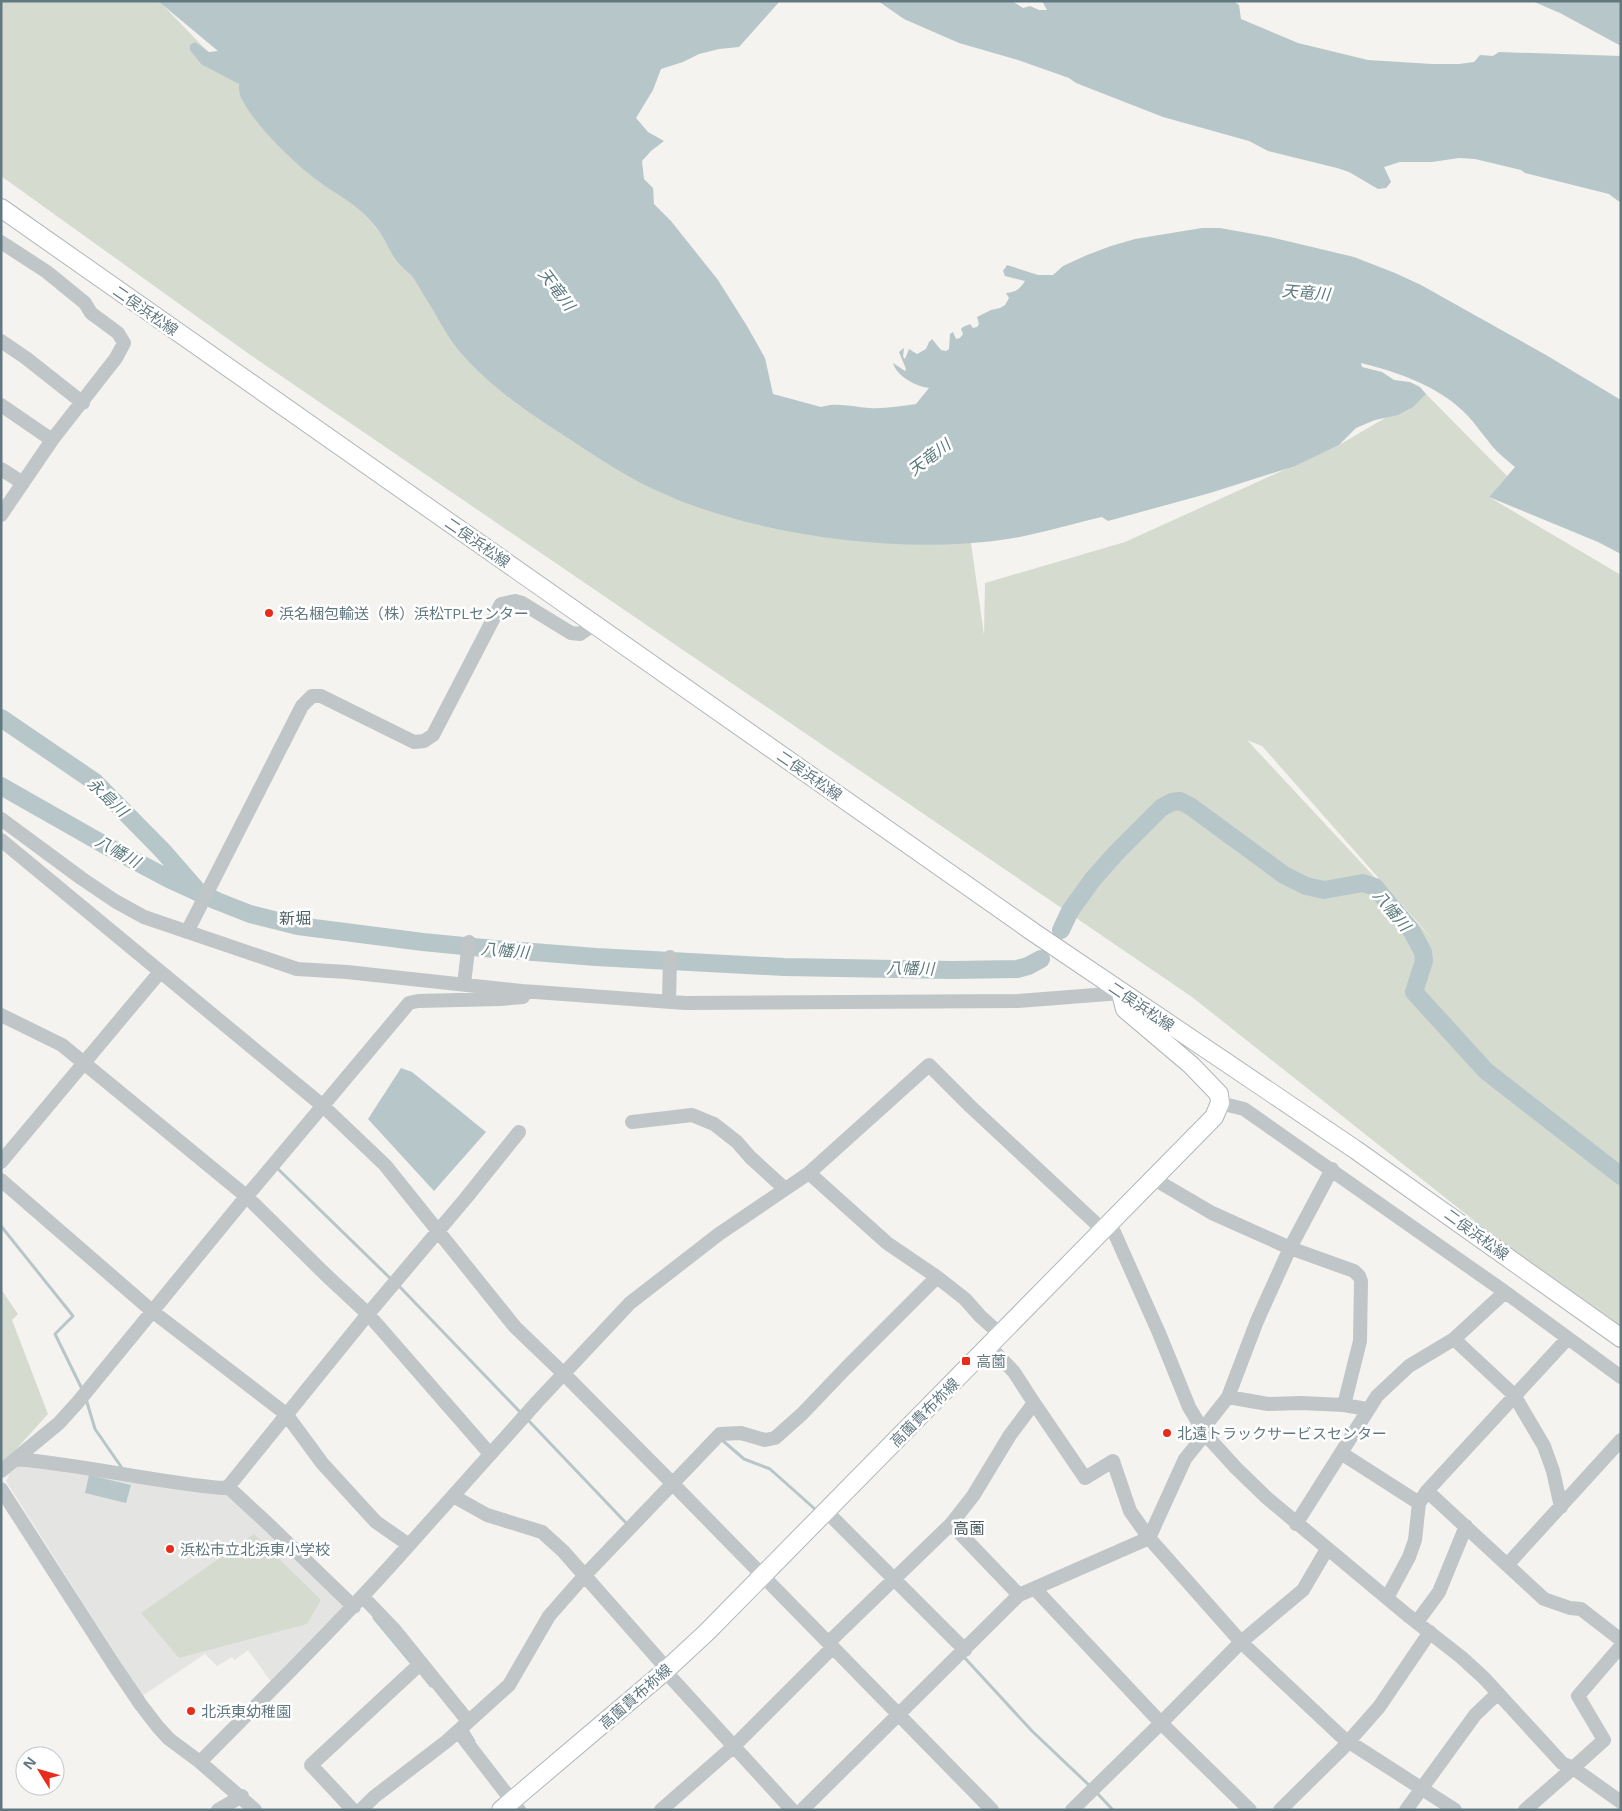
<svg xmlns="http://www.w3.org/2000/svg" width="1622" height="1811" font-family="'Open Sans','Noto Sans JP',sans-serif">
  <rect width="100%" height="100%" fill="#f4f3ef"/>
  <!-- built -->
  <path fill="#e4e5e3" d="M21 1460 231 1494 349 1604 272 1683 248 1650 235 1660 232 1657 217 1666 205 1654 142 1696 6 1481 10 1472Z"/>
  <!-- green -->
  <path fill="#d6dbd0" fill-rule="evenodd" d="M1 1H159L364 214 539 419 864 541 971 543 984 635 985 583 1125 542 1339 445 1426 394 1507 476 1489 497 1621 575V1337L1192 997 249 354 1 176ZM1247 740 1262 746 1435 942Z
    M1 1289 18 1314 12 1320 48 1414 1 1466Z
    M254 1534 321 1600 307 1624 179 1658 141 1613Z"/>
  <!-- water -->
  <path fill="#b7c6c8" d="M158 1H780L739 47 719 49 699 54 683 62 661 69 653 90 636 118 648 132 664 141 651 151 642 161 644 179 653 188 654 204 671 221 718 280 747 326 765 358 773 394 821 407C837 402 853 407 869 408 885 409 900 406 916 404L929 388C916 386 897 377 893 363L905 371 906 369 899 352 904 348 903 357 905 359 909 349 917 354 926 349 929 342 932 339 941 350 946 351 949 349 950 334 953 332 956 339 960 338 963 334 961 329 963 327 970 324 973 328 977 327 979 324 977 317 991 310 1000 308 1005 305 1009 298 1006 293C1016 292 1019 290 1025 281L1005 276 1003 271 1007 265 1038 275H1053L1063 266 1087 255 1111 246 1135 239 1202 228H1220L1270 237 1354 257 1395 273 1421 285 1546 355 1621 400V554L1598 542 1489 497 1515 467C1507 460 1499 454 1492 446 1484 436 1476 425 1468 416 1441 387 1398 372 1361 363L1362 367 1382 372 1394 380 1410 382 1420 387 1426 394 1413 407 1398 415 1375 420 1356 428 1339 445 1295 466 1210 493 1108 521 1102 517C1066 525 1030 537 994 541 893 553 755 535 662 493 630 479 601 460 571 440 532 415 491 388 460 352 445 334 436 313 423 294 420 288 416 282 412 276 406 270 398 264 394 257 389 250 386 241 381 234 376 227 370 220 364 214 350 200 332 192 317 180 295 164 253 123 242 99 239 95 239 89 239 84L201 64 190 50V45L195 42 209 52 218 51Z
    M878 1H1012L1023 8 1030 6 1039 10H1047L1042 1H1233L1239 5 1241 19 1298 43 1368 60 1432 64H1459L1474 62 1480 55 1493 56 1499 52 1621 56V203L1609 194 1525 173 1521 170 1475 159 1459 158 1432 162H1400L1384 167 1391 182 1386 188 1378 189 1349 172 1337 168 1268 151 1249 141 1163 117 1076 83 1069 78 1018 60 959 43 904 19Z
    M1532 1H1621V46L1560 13Z
    M401 1068 412 1072 486 1132 434 1191 368 1119Z
    M89 1475 131 1485 126 1503 85 1493Z"/>
  <g fill="none" stroke-linecap="round" stroke-linejoin="round">
    <!-- stream -->
    <path stroke="#b7c6c8" stroke-width="3" d="M277 1168 392 1280
      M1 1226 73 1316 55 1334 83 1391
      M398 1285 521 1413
      M86 1399 95 1429 122 1468
      M528 1420 628 1525
      M722 1440 744 1459 770 1469 816 1510
      M374 1618 413 1665
      M963 1656 1032 1731 1091 1787
      M419 1671 431 1686
      M467 1730 474 1741
      M1096 1792 1113 1810"/>
    <!-- river -->
    <path stroke="#b7c6c8" stroke-width="18" d="M1 718 95 782 162 850 196 889
      M1 786 103 844 169 879 217 901 250 914 298 926 423 942 494 949 596 957 784 967 952 970 1017 969 1028 966 1041 959
      M1061 930 1070 911 1093 879 1117 852 1161 808 1172 802 1180 801 1190 806 1284 875 1306 886 1324 890 1363 883 1375 887 1411 930 1423 952 1424 961 1414 992 1486 1071 1621 1176"/>
    <defs>
      <path id="major" d="M1 208 1036 934 1356 1150 1621 1338
        M501 1810 665 1671 707 1632 1214 1117 1220 1103 1219 1094 1191 1065 1125 1009 1121 993"/>
    </defs>
    <!-- major casing -->
    <use href="#major" stroke="#b1b7b9" stroke-width="20"/>
    <!-- minor -->
    <path stroke="#c0c5c7" stroke-width="14" d="M1 242 47 272 85 303 91 313 118 333 124 343 116 358 52 440 1 515
      M1 341 26 358 83 403
      M1 405 52 440
      M1 469 23 483
      M1 819 81 878 115 901 144 917 297 969 347 972 522 991 685 1003 1018 1001 1121 993
      M1 840 323 1106 385 1165 515 1327 563 1373 672 1483 992 1810
      M187 932 302 706 312 696H321L414 742 424 741 433 735 501 604 515 601 522 603 571 633 580 634 595 624
      M464 984 469 942
      M669 1002 670 957
      M1 1015 62 1045 246 1196 325 1274 368 1314 490 1454
      M1220 1103 1244 1109 1505 1292 1621 1377
      M632 1122 692 1115 714 1124 737 1142 750 1157 785 1189
      M1 1162 160 972
      M809 1173 887 1243 937 1277 965 1299 980 1316 1001 1335
      M1154 1179 1212 1213 1290 1248 1354 1271 1359 1276 1361 1281 1360 1341 1344 1405
      M1 1180 152 1311 286 1414 322 1463 364 1509 376 1522 409 1545 537 1402 630 1303 719 1234 809 1173 929 1065 971 1107 1103 1230
      M1110 1223 1159 1333 1189 1407 1205 1434 1236 1468 1267 1498 1406 1614 1461 1657 1484 1678 1562 1763 1573 1768 1604 1740 1578 1696 1621 1646
      M1454 1339 1514 1395 1544 1446 1553 1471 1561 1507
      M1228 1397 1257 1321 1290 1248 1332 1169
      M1034 1403 1085 1478 1113 1461 1130 1511 1149 1538 1241 1642 1343 1738 1455 1810
      M1341 1453 1419 1503
      M16 1459C86 1465 153 1482 222 1488L228 1487 368 1314 466 1198 519 1132
      M1 1471 59 1423 78 1402 241 1203 409 1003 418 1001 500 999 523 997
      M228 1487 266 1522 354 1607
      M1 1489 114 1665 141 1705 158 1727 169 1739 200 1762 255 1810
      M1427 1491 1544 1599 1570 1608 1581 1609 1621 1640
      M453 1496 487 1515 542 1532 563 1551 667 1669
      M826 1511 965 1650
      M951 1524 1019 1595
      M1296 1524 1377 1396 1409 1366 1454 1339 1505 1292
      M1508 1564 1621 1440
      M1035 1589 1161 1723 1250 1810
      M363 1597 393 1628 468 1721
      M1387 1598 1409 1557 1415 1540 1419 1503 1427 1491 1568 1338
      M1417 1622 1439 1592 1466 1526
      M829 1642 951 1524 973 1496 1010 1435 1034 1403 1014 1372 989 1346
      M665 1671 792 1810
      M458 1731 519 1810
      M200 1762C271 1690 342 1621 409 1545
      M218 1810 242 1796
      M353 1810 311 1765 421 1663
      M361 1810 374 1797 447 1741 509 1685 549 1616 585 1575 720 1434 741 1433 765 1440 775 1438 802 1414 846 1368 937 1277
      M661 1810 734 1746 833 1647
      M802 1810 1019 1595 1149 1538 1185 1459 1205 1434 1206 1425 1228 1397 1268 1404 1300 1403 1344 1405 1367 1409
      M1072 1810 1161 1723 1241 1642 1303 1590 1327 1549
      M1280 1810 1342 1749 1379 1707 1430 1632
      M1406 1810 1475 1715 1498 1693
      M1525 1810 1573 1768 1621 1802"/>
    <!-- major -->
    <use href="#major" stroke="#fff" stroke-width="18"/>
  </g>
  <!-- markers -->
  <g fill="#e72c1b" stroke="#fff" stroke-width="2">
    <circle cx="269" cy="613" r="5"/>
    <rect x="961" y="1356" width="10" height="10" rx="2.5"/>
    <circle cx="1167" cy="1433" r="5"/>
    <circle cx="170" cy="1549" r="5"/>
    <circle cx="191" cy="1711" r="5"/>
  </g>
  <g text-anchor="middle" dominant-baseline="central" stroke-width="5" stroke-linejoin="round" paint-order="stroke">
    <!-- street labels -->
    <g font-size="15" fill="#627881" stroke="#fff">
      <text transform="translate(146 310) rotate(35)">二俣浜松線</text>
      <text transform="translate(478 542) rotate(35)">二俣浜松線</text>
      <text transform="translate(810 775) rotate(35)">二俣浜松線</text>
      <text transform="translate(1142 1006) rotate(34)">二俣浜松線</text>
      <text transform="translate(1477 1234) rotate(36)">二俣浜松線</text>
      <text transform="translate(924 1412) rotate(-45)">高薗貴布祢線</text>
      <text transform="translate(635 1696) rotate(-41)">高薗貴布祢線</text>
    </g>
    <!-- poi labels -->
    <g font-size="15" fill="#627881" stroke="#fff" text-anchor="start">
      <text x="279" y="613">浜名梱包輸送（株）浜松TPLセンター</text>
      <text x="976" y="1361">高薗</text>
      <text x="1177" y="1433">北遠トラックサービスセンター</text>
      <text x="180" y="1549">浜松市立北浜東小学校</text>
      <text x="201" y="1711">北浜東幼稚園</text>
    </g>
    <!-- water labels -->
    <g font-size="16" font-style="italic" fill="#5d7b7f" stroke="#fff">
      <text transform="translate(557 289) rotate(53)">天竜川</text>
      <text transform="translate(1306 292) rotate(5)">天竜川</text>
      <text transform="translate(929 457) rotate(-37)">天竜川</text>
      <text transform="translate(108 797) rotate(43)">永島川</text>
      <text transform="translate(118 851) rotate(29)">八幡川</text>
      <text transform="translate(1392 910) rotate(50)">八幡川</text>
      <text transform="translate(505 950) rotate(5)">八幡川</text>
      <text transform="translate(910 968) rotate(1)">八幡川</text>
    </g>
    <!-- neighbourhood labels -->
    <g font-size="16" fill="#506066" stroke="#fff">
      <text x="295" y="918">新堀</text>
      <text x="969" y="1528">高薗</text>
    </g>
  </g>
  <!-- border -->
  <rect width="1622" height="1811" fill="none" stroke="#627881" stroke-width="5"/>
  <!-- north arrow -->
  <g transform="translate(40 1771) rotate(307)"><circle r="24" fill="#ffffff" stroke="#c0c9cd"/>
  <path d="M0-4L9 19L0 12L-9 19Z" fill="#e72c1b"/>
  <text y="-8" font-size="14" font-weight="bold" text-anchor="middle" fill="#627881">N</text>
  </g>
</svg>
